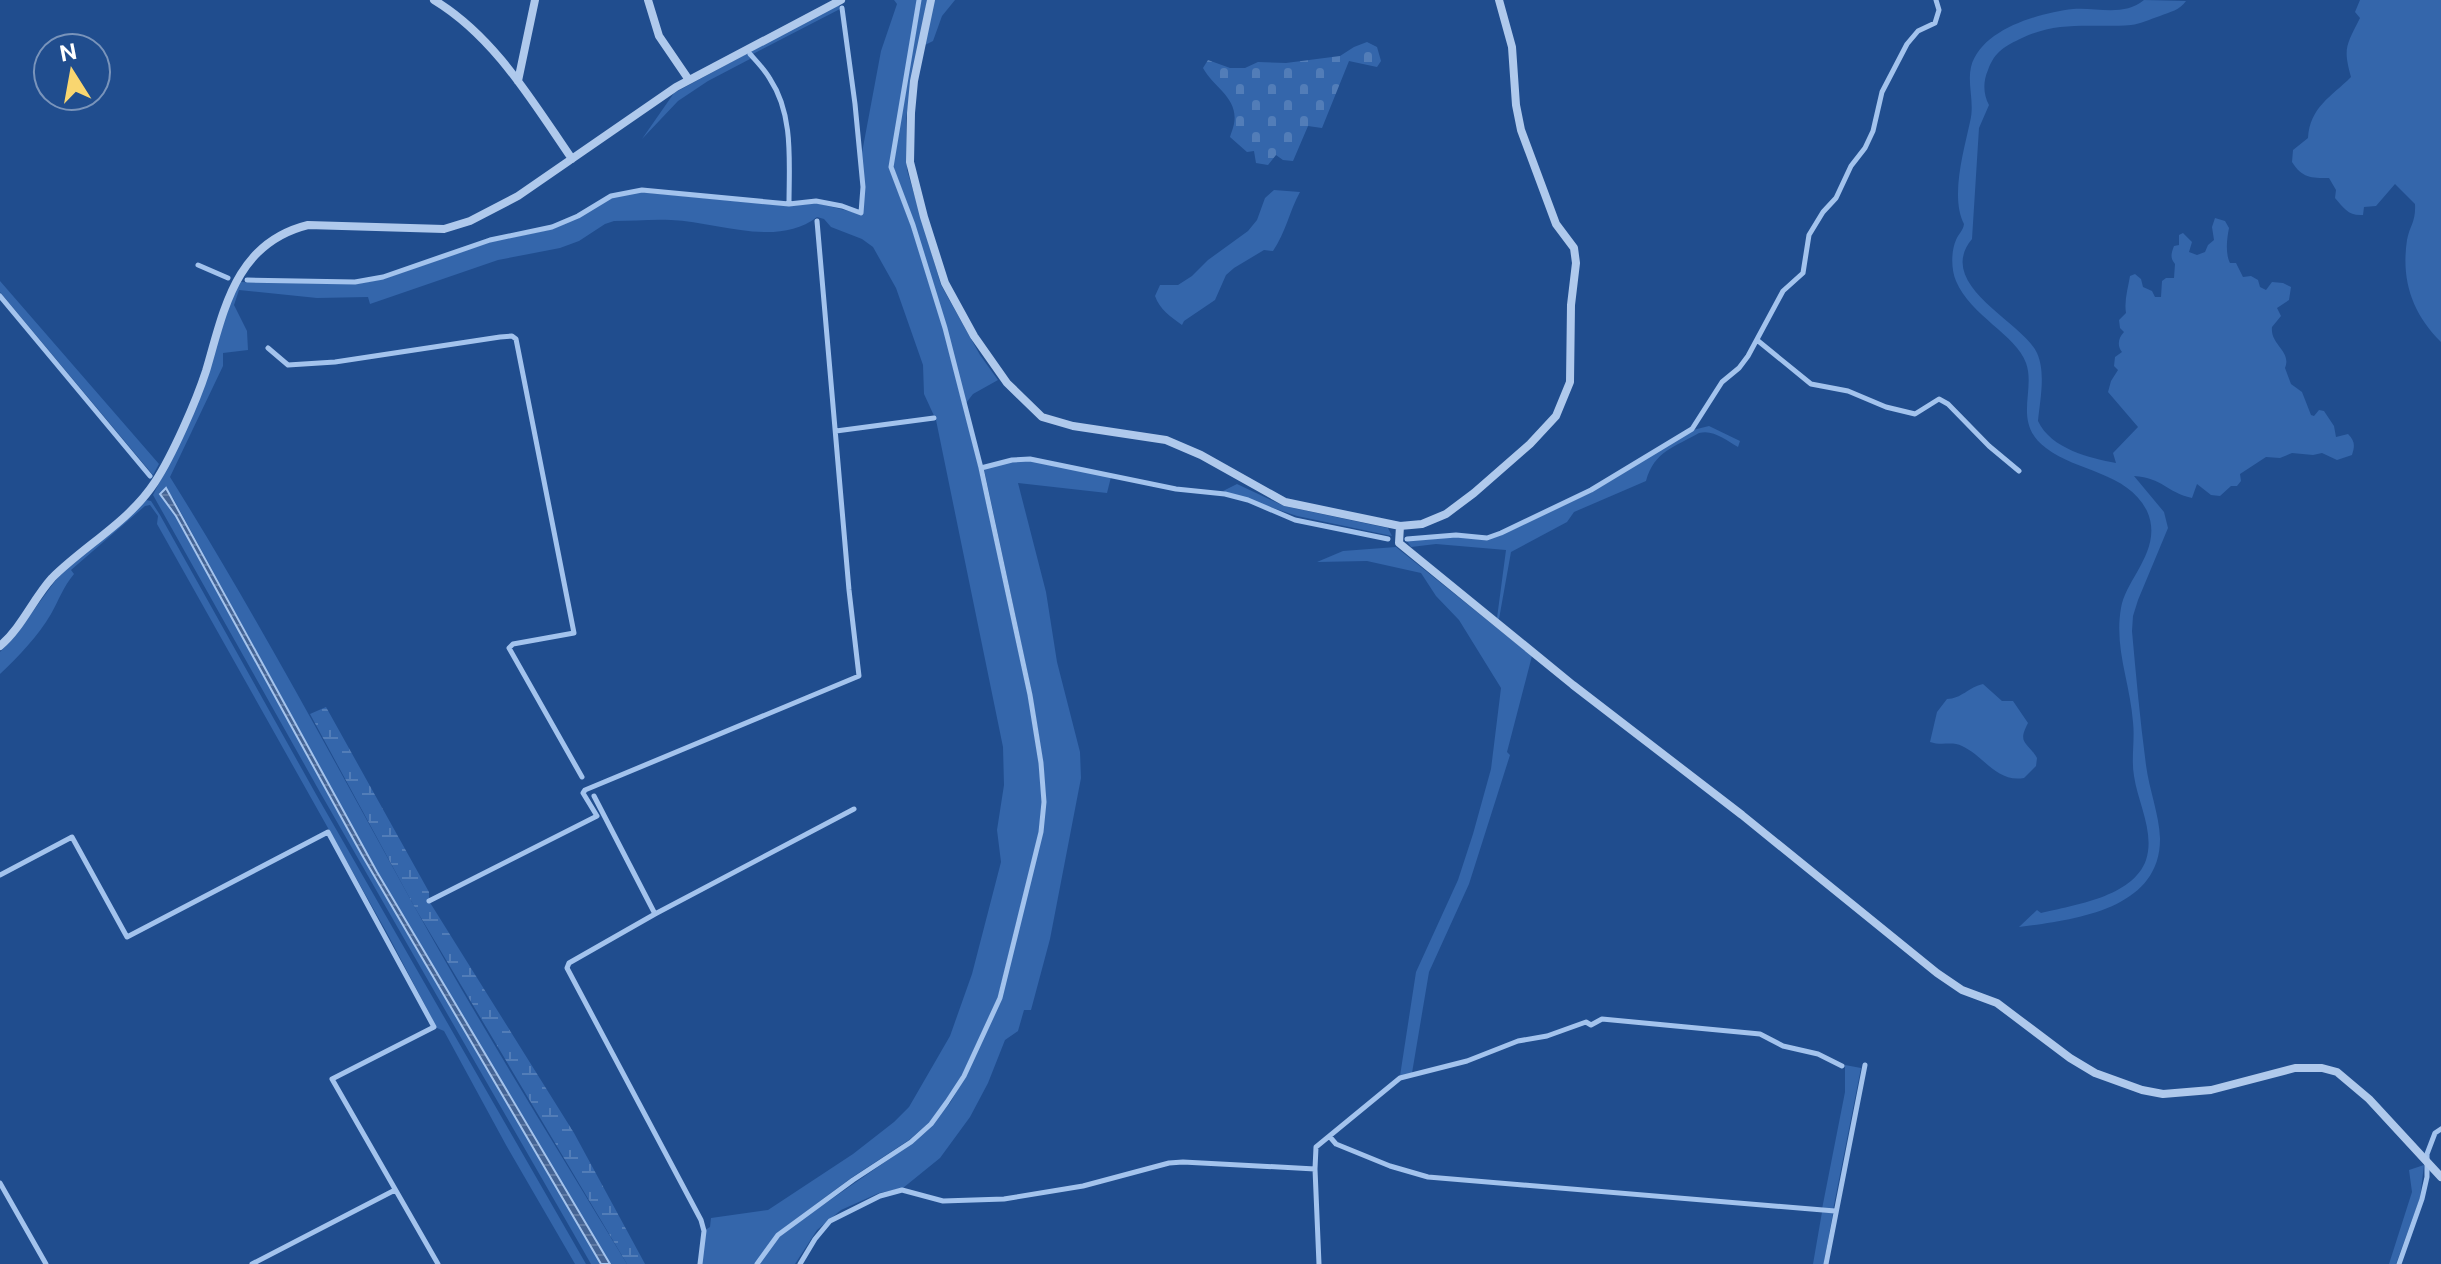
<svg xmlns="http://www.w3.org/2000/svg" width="2441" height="1264" font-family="'Public Sans',sans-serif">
  <defs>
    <pattern id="wetland-marsh" width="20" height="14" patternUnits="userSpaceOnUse" patternTransform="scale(2)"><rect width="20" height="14" fill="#3466ab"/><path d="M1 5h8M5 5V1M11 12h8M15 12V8" fill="none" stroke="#527db8"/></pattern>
    <pattern id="cemetery-stones" width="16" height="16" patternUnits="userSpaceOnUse" patternTransform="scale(2)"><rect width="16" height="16" fill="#3466ab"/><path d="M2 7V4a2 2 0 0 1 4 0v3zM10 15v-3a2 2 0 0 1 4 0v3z" fill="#527db8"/></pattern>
    <pattern id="water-rules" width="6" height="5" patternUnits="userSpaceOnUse" patternTransform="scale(2)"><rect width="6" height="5" fill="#446393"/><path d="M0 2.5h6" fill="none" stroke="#607aa3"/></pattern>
  </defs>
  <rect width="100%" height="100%" fill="#204d8e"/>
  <!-- green -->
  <path fill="#3466ab" d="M894 0H917L889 168 911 226 943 328 979 469 1028 696 1039 763 1042 802 1039 832 998 997 962 1075 945 1101 929 1123 909 1140 851 1178 777 1233 755 1264H701L705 1230 710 1227 711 1218 768 1210 853 1154 894 1122 909 1107 950 1036 972 974 1001 862 997 830 1004 785 1003 747 936 420 924 394 923 365 896 288 873 247 862 239 831 227 824 219 817 217C777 248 718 222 671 220 652 219 633 221 614 221L605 224 579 241 560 248 498 260 370 304 368 297 317 298 239 290 234 305 247 331 248 350 223 353V366L170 477C257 616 334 761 413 904 481 1026 555 1145 627 1264H610L377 872 173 498 166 489 161 494 176 516 362 855 601 1264H591L321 794 153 495 175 451 237 282 356 284 383 279 490 242 553 229 579 217 612 197 641 192 789 206 816 203 861 214 864 186 861 158 881 51 897 4Z
    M921 0H927L906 118 907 170 941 285 980 355 998 380 973 394 966 403 946 325 914 223 893 166Z
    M934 0H955L942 16 933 41 925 45Z
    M2144 0 2186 1C2180 10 2170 12 2160 16 2150 19 2141 24 2131 25 2092 28 2059 20 2022 38 2005 46 1995 51 1988 70 1983 81 1983 94 1989 105L1979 128 1972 239C1934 285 2022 321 2037 353 2046 373 2040 400 2038 421 2051 449 2090 458 2116 463L2113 453 2138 427 2108 392 2111 381 2118 370 2114 366 2115 357 2122 352C2117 346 2118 338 2124 332L2120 328 2119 320 2126 313C2124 301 2128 288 2130 276L2135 274 2141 279 2143 287 2152 291 2155 297H2161L2162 281 2166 278H2174L2175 264C2170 258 2171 254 2174 246L2179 245V235L2183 233 2192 242 2189 252 2197 255 2205 252 2208 245 2214 240 2212 227 2215 218 2225 221 2229 228C2227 238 2225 253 2230 263H2236L2243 277 2251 276 2258 280 2260 287 2266 290 2272 282 2283 283 2291 287 2289 300 2277 308 2281 316 2272 327C2270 345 2292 351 2285 368L2291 384 2302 392 2311 415 2314 416 2319 410 2324 411 2334 426 2336 437 2348 434C2355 441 2355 446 2352 455L2337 460 2322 453 2313 455 2292 453 2280 458 2266 457 2240 474 2241 481 2237 486H2231L2220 496 2211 495 2197 484 2192 498C2166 492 2163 478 2134 476L2164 512 2168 528 2138 600 2133 616 2132 631C2136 675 2140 720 2146 765 2149 789 2159 814 2160 838 2161 910 2073 920 2019 927L2037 910 2041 913C2074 905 2133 897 2146 860 2155 833 2138 803 2134 776 2131 759 2135 740 2133 722 2130 682 2114 648 2121 608 2126 578 2164 549 2147 511 2128 472 2077 472 2046 448 2012 423 2036 391 2026 363 2016 335 1971 316 1956 281 1951 270 1951 251 1956 240 1959 233 1963 231 1964 224 1950 197 1964 150 1970 122 1975 103 1967 84 1971 67 1981 29 2039 13 2073 9 2096 7 2124 17 2144 0Z
    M2360 0H2441V342C2412 313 2401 280 2407 240 2410 225 2416 222 2415 204L2395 184 2376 206 2364 207 2363 215C2348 216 2344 208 2335 198L2336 190 2329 178C2311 178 2302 178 2292 162L2293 150 2308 138C2310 107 2331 97 2351 77 2343 48 2346 46 2360 18L2355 12Z
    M839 4 840 9 749 56 750 59 708 81 678 101 642 139 674 93Z
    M1274 190 1300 192C1289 212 1286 232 1273 251L1264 250 1234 268 1226 275 1215 300 1184 321 1182 325C1171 317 1160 310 1155 296L1160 285H1178L1192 276 1208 260 1248 231 1257 220 1265 198Z
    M0 281 159 464 153 475 0 292Z
    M1709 426 1740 441 1738 447C1726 440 1713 429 1699 433 1675 447 1654 451 1646 481L1574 512 1567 522 1511 552 1499 619 1497 618 1506 550 1436 544 1411 547 1407 541 1456 537 1487 540 1501 535 1592 492 1693 430Z
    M1029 460 1111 477 1107 493 1018 483 1046 592 1057 662 1080 752 1081 778 1050 939 1031 1010H1024L1018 1031 1005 1040 988 1083 970 1117 940 1158 903 1188 879 1193 841 1210 817 1230 795 1264H760L770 1247 784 1232 911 1144 932 1125 950 1103 968 1072 1001 998 1042 832 1046 801 1043 762 1032 694 984 469 1014 461Z
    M1237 484 1284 506 1383 527 1388 528 1392 536 1297 516 1223 491Z
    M146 500 151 501 160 515 317 796 586 1264H575L506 1145 444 1031 437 1028 387 933 157 524 158 516 150 505 145 506 71 570 74 574C63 587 59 600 51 614 38 636 19 656 0 674V652L14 637 58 577Z
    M1396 547 1532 656 1507 752 1510 755 1469 884 1429 972 1412 1073 1400 1076 1416 972 1458 880 1473 834 1491 769 1501 688 1459 620 1436 596 1421 573 1367 561 1317 562 1343 551Z
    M1983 684 2002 701H2013L2028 723C2017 744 2027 741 2037 758L2036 766 2024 778C1997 783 1984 756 1962 746 1953 741 1941 746 1930 742L1937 712 1947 699C1961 699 1969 687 1983 684Z
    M1845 1065 1861 1068 1833 1210 1822 1209 1845 1092Z
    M2424 1165 2420 1198 2396 1264H2389L2412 1192 2409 1170Z
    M1822 1212 1833 1213 1825 1257 1824 1264H1813Z"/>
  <!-- wetland -->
  <path fill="url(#wetland-marsh)" d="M326 707 429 892V901L574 1133 645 1264H627L414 906 310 714Z"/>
  <!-- cemetery -->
  <path fill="url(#cemetery-stones)" d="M1367 42 1377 47 1381 61 1377 67 1349 61 1322 128 1308 126 1293 161 1283 160 1276 155 1268 165 1256 163 1254 151 1247 152 1230 137C1231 133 1233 129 1234 124 1239 98 1214 88 1203 68L1208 60 1230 68H1245L1258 62 1286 63 1340 56 1354 47Z"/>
  <!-- water -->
  <path fill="url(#water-rules)" stroke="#a3c3ed" stroke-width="2" d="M166 488 377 872 610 1264H601L362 855 176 516 160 494Z"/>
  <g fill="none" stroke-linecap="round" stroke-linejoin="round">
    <!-- stream -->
    <path stroke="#a3c3ed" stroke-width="5" d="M750 54C757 62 765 70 770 79 794 115 789 163 789 204
      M198 265 228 278
      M247 280 355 282 383 277 490 240 552 227 578 216 611 196 642 190 789 204 816 201 842 206 861 213 863 187 855 104 842 8
      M0 296 150 476
      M1757 340 1811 384 1848 391 1886 407 1915 414 1939 399 1948 404 1989 446 2019 471
      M268 348 288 365 335 362 500 337 512 336 516 339 574 633 513 644 509 648 582 777
      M836 431 934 418
      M981 468 1012 460 1030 459 1176 489 1225 494 1248 500 1295 520 1388 539
      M1407 539 1456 535 1487 538 1501 533 1591 490 1692 429 1722 382 1739 368 1748 356 1783 291 1803 273 1809 235 1823 212 1836 198 1851 166 1865 148 1873 131 1882 92 1907 44 1918 31 1935 23 1939 10 1936 0
      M594 796 655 914 569 963 567 968 701 1220 704 1231 700 1264
      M0 875 72 837 127 937 328 832 434 1027 332 1079 438 1264
      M429 901 597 816 583 793 585 790 859 676 849 590 817 221
      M655 914 854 809
      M1330 1137 1336 1144 1390 1166 1428 1177 1835 1211
      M1315 1169 1316 1147 1400 1078 1467 1061 1518 1041 1547 1036 1586 1022 1591 1025 1602 1019 1760 1034 1783 1046 1818 1054 1842 1066
      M0 1183 46 1264
      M252 1264 395 1190
      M757 1264 778 1235 853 1180 911 1142 931 1124 947 1102 964 1076 1000 998 1041 832 1044 802 1041 763 1030 695 981 468 945 328 913 225 891 167 919 0
      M800 1264 815 1239 830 1221 880 1196 902 1190 943 1201 1004 1199 1083 1186 1169 1163 1183 1162 1315 1169 1319 1264
      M1826 1264 1865 1065
      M2399 1264 2422 1199 2427 1177V1154L2435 1133 2441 1129"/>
    <!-- street -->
    <path stroke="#afc9ec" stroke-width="8" d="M434 0C495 37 532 101 572 159
      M648 0 659 36 689 80
      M931 0 914 81 911 113 910 162 924 217 945 283 974 336 1007 383 1042 417 1073 426 1166 440 1201 455 1285 502 1400 526 1422 524 1446 514 1474 493 1530 444 1556 416 1570 382 1571 305 1576 263 1574 248 1556 224 1521 130 1516 105 1512 47 1499 0
      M518 81 535 0
      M1400 526 1399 543 1573 685 1742 815 1937 973 1962 990 1997 1003 2070 1058 2095 1073 2142 1090 2163 1094 2211 1090 2295 1068H2322L2337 1072 2369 1099 2441 1177
      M0 646C22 627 33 599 52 578 85 545 129 522 155 482 172 456 196 402 206 371 224 310 235 243 308 225L444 229 470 221 518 196 676 87 841 0"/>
  </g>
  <!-- north arrow -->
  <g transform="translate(72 72) rotate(349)"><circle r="38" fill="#204d8e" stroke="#7994bb" stroke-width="2"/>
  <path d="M0-6L14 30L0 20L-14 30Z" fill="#f9d670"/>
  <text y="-12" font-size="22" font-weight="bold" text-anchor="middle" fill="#ffffff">N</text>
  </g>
</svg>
